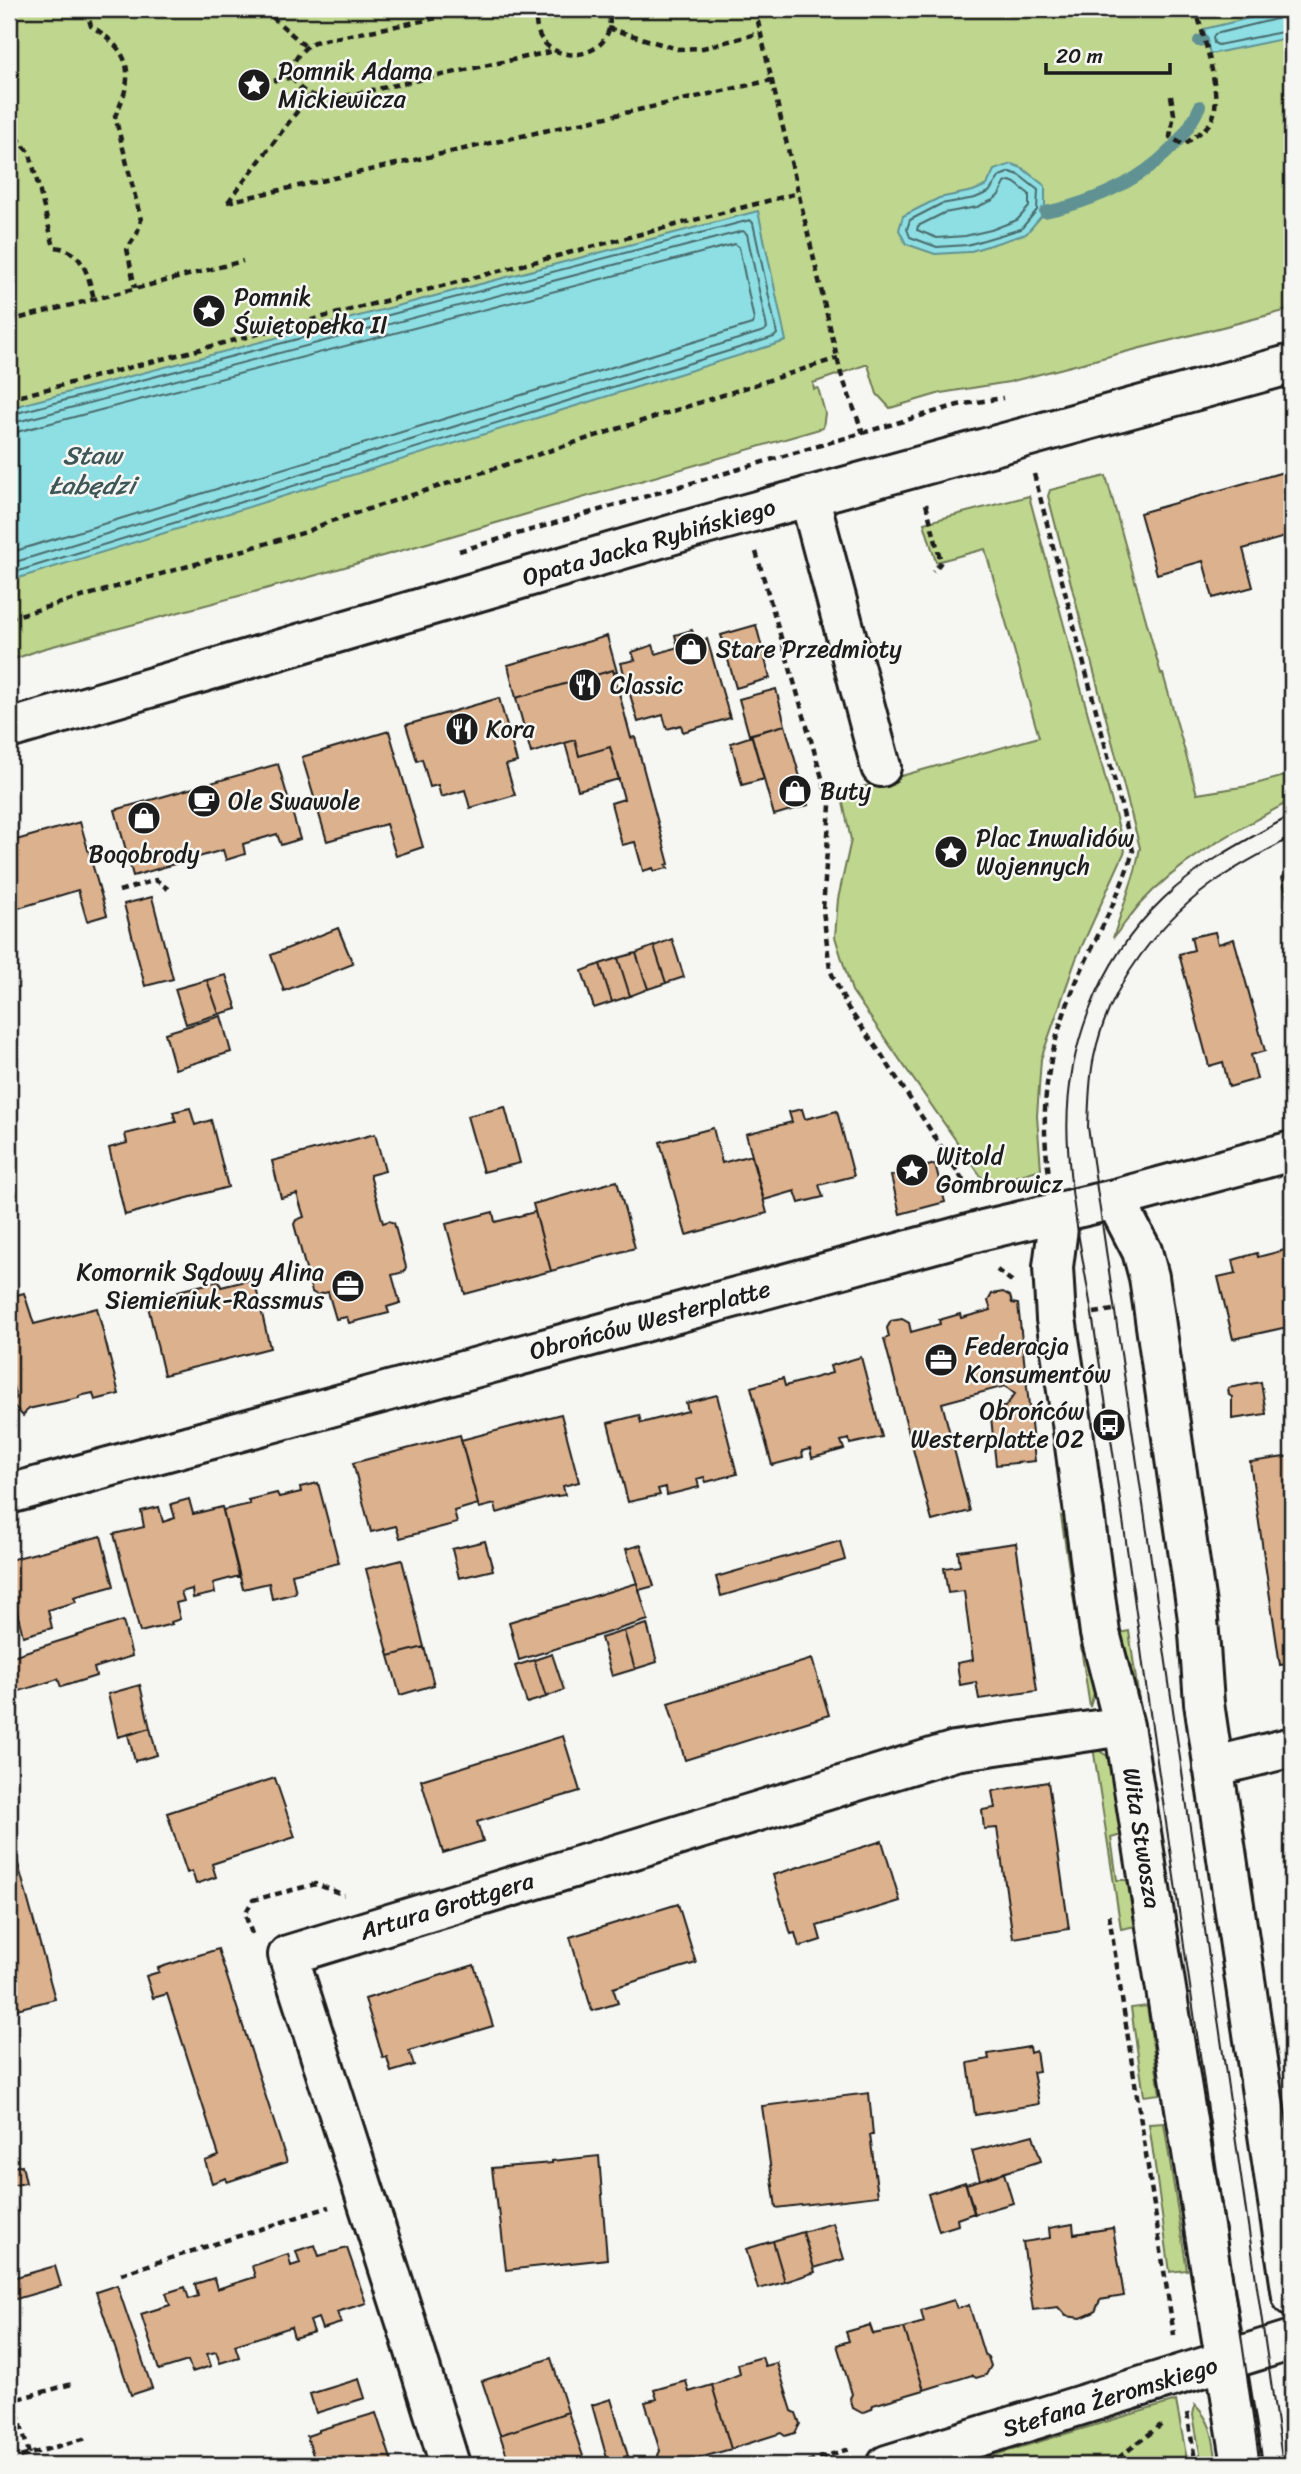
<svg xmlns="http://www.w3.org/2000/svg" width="1301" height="2474" font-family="Sriracha,sans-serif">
  <rect width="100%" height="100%" fill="#f6f6f2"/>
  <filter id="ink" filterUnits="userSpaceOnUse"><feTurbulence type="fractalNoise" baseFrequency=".0143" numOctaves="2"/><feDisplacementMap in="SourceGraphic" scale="14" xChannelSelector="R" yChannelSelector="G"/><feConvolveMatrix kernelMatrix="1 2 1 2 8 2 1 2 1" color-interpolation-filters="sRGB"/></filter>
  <g filter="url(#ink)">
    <!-- green -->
    <path fill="#bed68d" stroke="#6d7954" stroke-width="2" d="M9 9H1292V309L1009 382 941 393 890 408 877 394 868 365H865L813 383 814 389 818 388 825 413 823 428 317 575 42 649 9 661Z
      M1106 476 1161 674H1163L1197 794 1248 786 1292 774V800C1239 829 1182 858 1140 904 1131 915 1122 927 1113 938L1135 871 1140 848 1048 496 1050 490Z
      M1029 496 1125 851 1076 959 1041 1059 1037 1116 1041 1169 987 1185 852 991 835 937 838 899 851 840 841 793 1039 737 985 549 936 562 924 523Z
      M1061 1516 1072 1524 1097 1683 1090 1707Z
      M1129 1631 1141 1714 1115 1634Z
      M1093 1747 1109 1757 1112 1765 1122 1835 1111 1838 1117 1880H1128L1136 1926 1121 1929Z
      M1147 2006 1160 2094 1144 2096 1131 2008Z
      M1164 2123 1187 2270 1170 2272 1149 2124Z
      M1176 2401 1188 2465H961Z
      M1195 2405C1214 2424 1213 2440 1217 2465H1202L1193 2415Z"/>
    <!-- water -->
    <path fill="#8ddfe3" stroke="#609193" stroke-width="2" d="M1287 9H1292V37L1210 54 1204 29Z
      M1012 164 1022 168 1045 186V212L1026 234 968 252 935 254 906 244 899 230 903 216 939 198 973 191 987 185 994 170Z
      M758 211 786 341 9 581V408Z"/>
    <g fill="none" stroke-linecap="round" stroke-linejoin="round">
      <!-- shore -->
      <path stroke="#496a6c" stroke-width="2" d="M1281 9 1280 15 1276 19 1215 34 1213 37 1214 43 1218 45 1292 30
        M1010 172 1019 175 1038 190 1037 210 1021 229 967 245 937 247 910 237 907 229 910 220 941 204 975 198 989 192 1000 176Z
        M1010 181 1015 183 1029 194V207L1017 220 991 230 965 236 937 238 917 230 918 226 944 213 977 207 993 200 999 195 1005 183Z
        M9 415 750 220 753 223 777 334 774 337 9 574
        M9 424 743 231 747 234 767 328 764 331 9 564
        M9 434 735 244 739 247 754 320 752 324 9 553"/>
      <!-- stream -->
      <path stroke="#609193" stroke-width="12" d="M1199 41 1203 40
        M1045 212C1107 199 1173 167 1200 106"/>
    </g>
    <!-- building -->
    <path fill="#dcb18d" stroke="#1c1c1c" stroke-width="2" d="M1287 471 1292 490V535L1243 549 1253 587 1213 598 1203 561 1157 574 1140 513Z
      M756 625 770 678 736 688 721 635Z
      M692 630 696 642 707 639 730 718 683 732 681 725 667 729 663 715 638 722 621 663 635 660 632 652 653 645 656 654 678 647 675 635Z
      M607 636 617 672 614 673 613 670 516 698 508 665Z
      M613 670 631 738 635 737 669 864 666 865 668 868 654 871 653 868 643 871 635 842 622 845 611 803 624 799 610 747 579 756 575 740 531 753 516 698Z
      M776 689 785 725 749 735 739 699Z
      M499 698 517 762 506 765 515 795 470 808 465 790 441 797 438 785 430 787 422 759 417 761 406 725Z
      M785 725 808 805 774 815 751 734Z
      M389 731 423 847 396 856 386 824 327 841 302 757Z
      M752 736 764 779 742 785 731 743Z
      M575 740 579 756 610 747 619 779 578 790 565 743Z
      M278 764 300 839 281 845 277 834 243 844 245 854 226 860 223 850 133 876 115 810Z
      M80 822 107 915 87 921 78 890 9 911V842Z
      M1292 875V901L1288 902 1282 877Z
      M152 897 173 979 145 986 124 904Z
      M338 928 353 964 284 991 271 955Z
      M1215 932 1218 944 1234 939 1265 1051 1251 1055 1257 1079 1229 1087 1223 1062 1209 1066 1179 954 1194 950 1191 937Z
      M672 939 684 977 666 983 654 946Z
      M654 946 666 983 648 989 636 953Z
      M636 953 648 989 630 996 618 958Z
      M618 958 630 996 612 1002 600 964Z
      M600 964 612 1002 594 1008 582 971Z
      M226 975 237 1009 219 1014 207 980Z
      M207 980 219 1014 186 1024 175 989Z
      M221 1016 231 1052 175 1069 165 1033Z
      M505 1107 520 1163 483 1172 467 1116Z
      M190 1108 195 1125 211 1120 228 1187 125 1215 109 1148 127 1143 125 1134 176 1122 173 1112Z
      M802 1109 805 1119 837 1111 854 1176 819 1185 823 1197 799 1203 795 1191 764 1200 746 1134 792 1122 789 1112Z
      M713 1128 722 1163 751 1155 767 1213 686 1235 660 1142Z
      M375 1134 385 1171 370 1175 383 1223 389 1221 394 1223 406 1267 404 1272 392 1275 400 1303 387 1307 389 1313 349 1323 347 1317 336 1319 328 1292 317 1295 312 1292 294 1224 296 1220 304 1217 297 1194 281 1198 272 1161Z
      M935 1164 945 1202 900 1214 891 1176Z
      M617 1181 635 1248 551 1271 533 1204Z
      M493 1212 495 1222 535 1212 551 1271 465 1294 446 1224Z
      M1292 1248V1326L1233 1339 1218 1277 1236 1273 1233 1260 1257 1253 1258 1257Z
      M254 1279 270 1348 164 1375 148 1306 180 1298 178 1291 219 1281 221 1287Z
      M1003 1292 1010 1296 1012 1303 1018 1304 1035 1461 996 1465 991 1417 999 1407H1005L1015 1394 1005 1386 942 1403 970 1511 932 1521 884 1339 889 1337 887 1328 891 1321 902 1319 909 1323 911 1332 940 1324 939 1320 960 1314 961 1318 991 1310 988 1301 992 1294Z
      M24 1293 34 1324 97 1308 119 1394 95 1400 93 1393 79 1396V1398L28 1409 23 1416 11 1403 16 1398 9 1370V1311L12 1310 9 1297Z
      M861 1357 882 1437 850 1444 849 1439 841 1441 844 1449 812 1458 810 1449 802 1451 803 1457 772 1465 751 1387 783 1378 785 1386 832 1373 830 1366Z
      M1261 1382 1266 1414 1232 1419V1397L1229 1395 1228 1388Z
      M717 1395 737 1474 706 1482 704 1477 697 1479 699 1487 667 1495 666 1487 658 1489 660 1495 628 1502 608 1423 639 1415 641 1423 688 1411 686 1403Z
      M561 1414 579 1482 563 1486 565 1495 550 1497 497 1513 495 1504 479 1508 461 1440Z
      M460 1435 478 1504 454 1511 457 1523 400 1538 396 1526 371 1532 353 1463Z
      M1292 1456V1663L1280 1665 1250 1462Z
      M318 1483 339 1563 292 1574 296 1593 272 1599 269 1583 243 1589 223 1510 250 1504 248 1500 277 1493 279 1497 301 1492 300 1487Z
      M189 1499 193 1514 222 1507 239 1576 213 1583 215 1593 193 1598 192 1589 181 1592 184 1601 176 1603 180 1619 171 1622 172 1624 140 1632 114 1534 144 1527 141 1511 159 1507 163 1522 175 1518 171 1504Z
      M101 1536 114 1586 74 1597 76 1602 48 1610 52 1628 23 1636 9 1580V1560Z
      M485 1541 493 1570 459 1578 452 1549Z
      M840 1541 845 1560 721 1596 716 1577Z
      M1016 1543 1037 1691 979 1699 976 1682 960 1685 957 1663 973 1660 964 1591 948 1593 944 1568 960 1566 958 1551Z
      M641 1545 654 1586 639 1590 626 1549Z
      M402 1560 424 1647 389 1656 366 1569Z
      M637 1583 648 1620 519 1660 509 1622Z
      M123 1621 132 1656 94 1668 96 1676 61 1687 58 1679 10 1694 9 1657Z
      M647 1624 657 1662 635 1669 624 1631Z
      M624 1631 635 1669 612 1676 601 1638Z
      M424 1647 434 1685 400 1695 389 1656Z
      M552 1654 564 1690 546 1697 534 1660Z
      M812 1659 829 1715 685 1760 668 1703Z
      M534 1660 546 1697 527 1703 515 1666Z
      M140 1685 150 1728 118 1737 108 1694Z
      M150 1728 157 1755 135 1761 128 1735Z
      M563 1736 580 1791 477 1822 483 1841 443 1853 421 1780Z
      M275 1778 295 1837 212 1864 216 1877 196 1884 192 1871 187 1873 167 1813Z
      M1048 1782 1069 1929 1013 1938 997 1828 984 1829 982 1810 995 1808 992 1791Z
      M9 1831 55 1999 9 2011Z
      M882 1841 900 1901 817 1926 821 1940 799 1947 795 1933 791 1934 773 1875Z
      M678 1904 696 1963 613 1988 618 2003 592 2011 570 1937Z
      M218 1949 287 2162 227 2182 226 2178 212 2183 205 2161 219 2156 167 1994 153 1998 146 1976 159 1972 158 1968Z
      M474 1965 493 2026 409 2051 414 2065 391 2072 387 2057 383 2058 365 1999Z
      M1029 2047 1030 2053 1036 2051 1039 2071 1033 2072 1039 2104 975 2115 968 2063 989 2059 988 2054Z
      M869 2093 873 2135H870L878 2196 776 2208 762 2106Z
      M1033 2135 1041 2161 980 2180 972 2151Z
      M599 2156 607 2259 506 2270 499 2209 497 2210 492 2168 552 2163V2161Z
      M22 2165 26 2183 9 2186V2168Z
      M1004 2173 1013 2203 975 2214 966 2184Z
      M965 2182 974 2213 957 2219 958 2225 939 2231 928 2194Z
      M833 2223 844 2259 814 2268 803 2232Z
      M1073 2224 1074 2234 1113 2228 1124 2296 1100 2300 1095 2312 1081 2318 1066 2316 1058 2307 1033 2310 1023 2242 1050 2238 1049 2228Z
      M803 2232 815 2272 785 2282 773 2241Z
      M773 2241 785 2282 758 2289 746 2249Z
      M315 2245 319 2256 347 2248 366 2303 337 2312 341 2323 322 2329 318 2318 310 2321 314 2332 294 2338 291 2327 235 2345 239 2357 220 2363 216 2352 207 2354 211 2366 192 2372 188 2361 159 2370 141 2314 170 2305 166 2293 185 2287 189 2299 198 2296 195 2284 214 2278 217 2289 255 2277 252 2266 288 2254 291 2266 300 2263 296 2251Z
      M55 2266 61 2286 9 2301V2279Z
      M117 2285 152 2388 131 2395 96 2292Z
      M954 2300 957 2309 969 2305 984 2354 988 2357 991 2366 986 2375 976 2378 972 2375 924 2390 904 2328 924 2322 921 2310Z
      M870 2325 873 2334 904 2328 924 2390 873 2405 872 2409 862 2413 853 2408 850 2398 852 2394 837 2345 849 2341 846 2332Z
      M762 2357 765 2366 777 2363 792 2411 796 2413 800 2424 795 2433 785 2436 781 2433 731 2449 712 2385 740 2374 738 2364Z
      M551 2358 568 2412 500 2435 482 2381Z
      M359 2379 365 2398 316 2413 310 2394Z
      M686 2381 689 2392 712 2385 731 2449 681 2463 680 2465H661L658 2455 660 2451 645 2402 657 2399 654 2390Z
      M611 2399 628 2456 608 2462 592 2405Z
      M568 2412 586 2465H510L500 2435Z
      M376 2413 393 2465H316L307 2436 319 2432V2430Z"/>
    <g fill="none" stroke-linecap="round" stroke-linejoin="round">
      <defs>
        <path id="minor" d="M809 496 881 767
          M1115 1199 1142 1251 1149 1277 1198 1619 1204 1703 1292 2296
          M1060 1212 1053 1267 1056 1319 1072 1423 1100 1633 1124 1726 1242 2465
          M9 1494 983 1230 1115 1199 1292 1151
          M1213 1767 1292 1747
          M450 2465 406 2322 288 1955 955 1751 1124 1726
          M887 2465 1292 2340"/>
        <path id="major" d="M9 729 698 527 1292 364"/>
      </defs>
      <!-- minor casing -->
      <use href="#minor" stroke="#1c1c1c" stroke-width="44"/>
      <!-- major casing -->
      <use href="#major" stroke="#1c1c1c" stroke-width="44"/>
      <!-- path -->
      <path stroke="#1c1c1c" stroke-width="4.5" stroke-dasharray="7 5" stroke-linecap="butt" d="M86 9 91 26C131 51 136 74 115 116L141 220 137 234 127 249 135 288
        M263 9 305 46
        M483 9 314 42C276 64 291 100 335 98L554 51
        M537 9C525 72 624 67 608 9
        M755 9 841 374 863 433
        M866 9 889 12 914 9
        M608 28 677 49 703 48 760 33
        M262 83 294 77
        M1171 96 1174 114 1170 137 1184 145C1192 138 1204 131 1210 123 1226 100 1202 34 1196 9
        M9 127 30 154 54 247C83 249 88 275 94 299
        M227 202 772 80
        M228 202 309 96
        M9 321 243 261
        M9 399 798 193
        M1034 474 1133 851C1120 896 1096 937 1077 980 1049 1047 1038 1101 1049 1174
        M926 504 941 562 933 572
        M459 551 958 405 1003 398
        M756 552 830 805 823 910 830 970 848 1008 881 1054 970 1191
        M9 618 306 532 328 522 838 358
        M119 891 156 880 168 889
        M997 1270 1013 1282
        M1094 1313 1113 1310
        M1109 1915 1174 2335
        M252 1934 245 1914 253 1900 316 1884 344 1895
        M121 2274 329 2207
        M1187 2413 1196 2465
        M29 2454 14 2400 72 2384
        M9 2460 87 2438
        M796 2465 849 2449
        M1109 2465 1161 2425"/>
      <!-- minor -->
      <use href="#minor" stroke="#f6f6f2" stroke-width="38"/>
      <!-- major -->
      <use href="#major" stroke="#f6f6f2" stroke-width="38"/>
      <!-- tram -->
      <path stroke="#1c1c1c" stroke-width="2" d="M1260 2465 1143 1665C1128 1548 1110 1431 1092 1314 1083 1259 1071 1203 1068 1147 1062 1055 1097 962 1164 898 1201 863 1248 839 1292 815
        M1283 2465 1088 1127C1089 1104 1089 1079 1094 1057 1109 984 1161 918 1222 877 1244 862 1269 850 1292 837"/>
    </g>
  </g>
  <!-- icons -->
  <defs>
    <symbol id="sight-disc" viewBox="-11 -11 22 22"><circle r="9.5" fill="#1c1c1c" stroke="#f6f6f2"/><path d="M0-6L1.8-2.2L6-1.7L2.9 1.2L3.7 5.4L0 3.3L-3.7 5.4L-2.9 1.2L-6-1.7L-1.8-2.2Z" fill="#fff"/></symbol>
    <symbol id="shop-disc" viewBox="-11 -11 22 22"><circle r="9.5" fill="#1c1c1c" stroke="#f6f6f2"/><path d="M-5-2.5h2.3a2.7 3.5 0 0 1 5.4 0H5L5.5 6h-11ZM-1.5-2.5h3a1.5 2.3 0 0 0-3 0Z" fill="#fff"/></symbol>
    <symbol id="restaurant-disc" viewBox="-11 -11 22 22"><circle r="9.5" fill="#1c1c1c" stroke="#f6f6f2"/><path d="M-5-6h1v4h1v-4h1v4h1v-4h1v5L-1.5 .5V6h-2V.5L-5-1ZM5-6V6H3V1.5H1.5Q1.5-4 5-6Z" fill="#fff"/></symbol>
    <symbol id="cafe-disc" viewBox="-11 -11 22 22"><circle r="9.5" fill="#1c1c1c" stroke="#f6f6f2"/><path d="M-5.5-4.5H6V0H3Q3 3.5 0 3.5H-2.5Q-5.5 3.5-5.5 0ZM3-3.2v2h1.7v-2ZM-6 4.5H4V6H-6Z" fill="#fff"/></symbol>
    <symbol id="office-disc" viewBox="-11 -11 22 22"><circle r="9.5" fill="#1c1c1c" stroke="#f6f6f2"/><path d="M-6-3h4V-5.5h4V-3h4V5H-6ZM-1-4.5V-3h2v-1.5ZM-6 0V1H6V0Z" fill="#fff"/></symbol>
    <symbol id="bus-disc" viewBox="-11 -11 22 22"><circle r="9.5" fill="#1c1c1c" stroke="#f6f6f2"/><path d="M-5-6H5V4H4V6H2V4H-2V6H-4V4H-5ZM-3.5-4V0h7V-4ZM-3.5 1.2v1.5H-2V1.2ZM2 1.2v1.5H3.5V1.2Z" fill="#fff"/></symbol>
  </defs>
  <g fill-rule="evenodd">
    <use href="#sight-disc" x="235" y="66" width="38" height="38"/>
    <use href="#sight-disc" x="190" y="292" width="38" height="38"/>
    <use href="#shop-disc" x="672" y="630" width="38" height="38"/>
    <use href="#restaurant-disc" x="566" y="666" width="38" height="38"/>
    <use href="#restaurant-disc" x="443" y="710" width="38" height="38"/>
    <use href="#shop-disc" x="776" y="772" width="38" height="38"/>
    <use href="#cafe-disc" x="185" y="782" width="38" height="38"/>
    <use href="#shop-disc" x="125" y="799" width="38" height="38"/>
    <use href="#sight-disc" x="932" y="833" width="38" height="38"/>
    <use href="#sight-disc" x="893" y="1151" width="38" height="38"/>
    <use href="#office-disc" x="329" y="1267" width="38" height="38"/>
    <use href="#office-disc" x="922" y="1341" width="38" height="38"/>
    <use href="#bus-disc" x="1090" y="1406" width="38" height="38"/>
  </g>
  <g text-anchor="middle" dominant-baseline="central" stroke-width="5" stroke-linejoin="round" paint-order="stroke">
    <!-- poi labels -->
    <g font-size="24" fill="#1c1c1c" stroke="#f6f6f2" text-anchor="start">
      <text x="278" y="71">Pomnik Adama<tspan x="278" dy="28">Mickiewicza</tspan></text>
      <text x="234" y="297">Pomnik<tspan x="234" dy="28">Świętopełka II</tspan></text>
      <text x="716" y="649">Stare Przedmioty</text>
      <text x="610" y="685">Classic</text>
      <text x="486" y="729">Kora</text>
      <text x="820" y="791">Buty</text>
      <text x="228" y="801">Ole Swawole</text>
      <text x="976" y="838">Plac Inwalidów<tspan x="976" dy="28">Wojennych</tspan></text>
      <text x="144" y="854" text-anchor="middle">Boqobrody</text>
      <text x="936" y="1156">Witold<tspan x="936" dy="28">Gombrowicz</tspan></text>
      <text x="324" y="1272" text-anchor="end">Komornik Sądowy Alina<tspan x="324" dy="28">Siemieniuk-Rassmus</tspan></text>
      <text x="965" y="1346">Federacja<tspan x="965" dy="28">Konsumentów</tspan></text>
      <text x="1084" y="1411" text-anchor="end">Obrońców<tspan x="1084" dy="28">Westerplatte 02</tspan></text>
    </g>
    <!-- street labels -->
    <g font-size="24" fill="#1c1c1c" stroke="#f6f6f2">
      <text transform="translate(649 542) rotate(-16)">Opata Jacka Rybińskiego</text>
      <text transform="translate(650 1320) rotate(-15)">Obrońców Westerplatte</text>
      <text transform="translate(1142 1838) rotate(81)">Wita Stwosza</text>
      <text transform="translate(447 1906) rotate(-17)">Artura Grottgera</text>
      <text transform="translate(1110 2397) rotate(-17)">Stefana Żeromskiego</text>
    </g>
    <!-- water labels -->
    <g font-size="26" font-style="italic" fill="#3e5658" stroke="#f6f6f2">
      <text x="92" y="455">Staw<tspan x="92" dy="30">Łabędzi</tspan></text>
    </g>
  </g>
  <!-- margin -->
  <rect width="1301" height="2474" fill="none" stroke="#f6f6f2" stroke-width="35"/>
  <rect x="18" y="18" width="1266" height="2439" fill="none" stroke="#1c1c1c" stroke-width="2.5" filter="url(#ink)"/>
  <!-- scale -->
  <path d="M1046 63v10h124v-10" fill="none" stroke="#1c1c1c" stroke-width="3.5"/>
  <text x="1056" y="63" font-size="21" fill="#1c1c1c" stroke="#f6f6f2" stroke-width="5" paint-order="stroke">20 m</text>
</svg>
